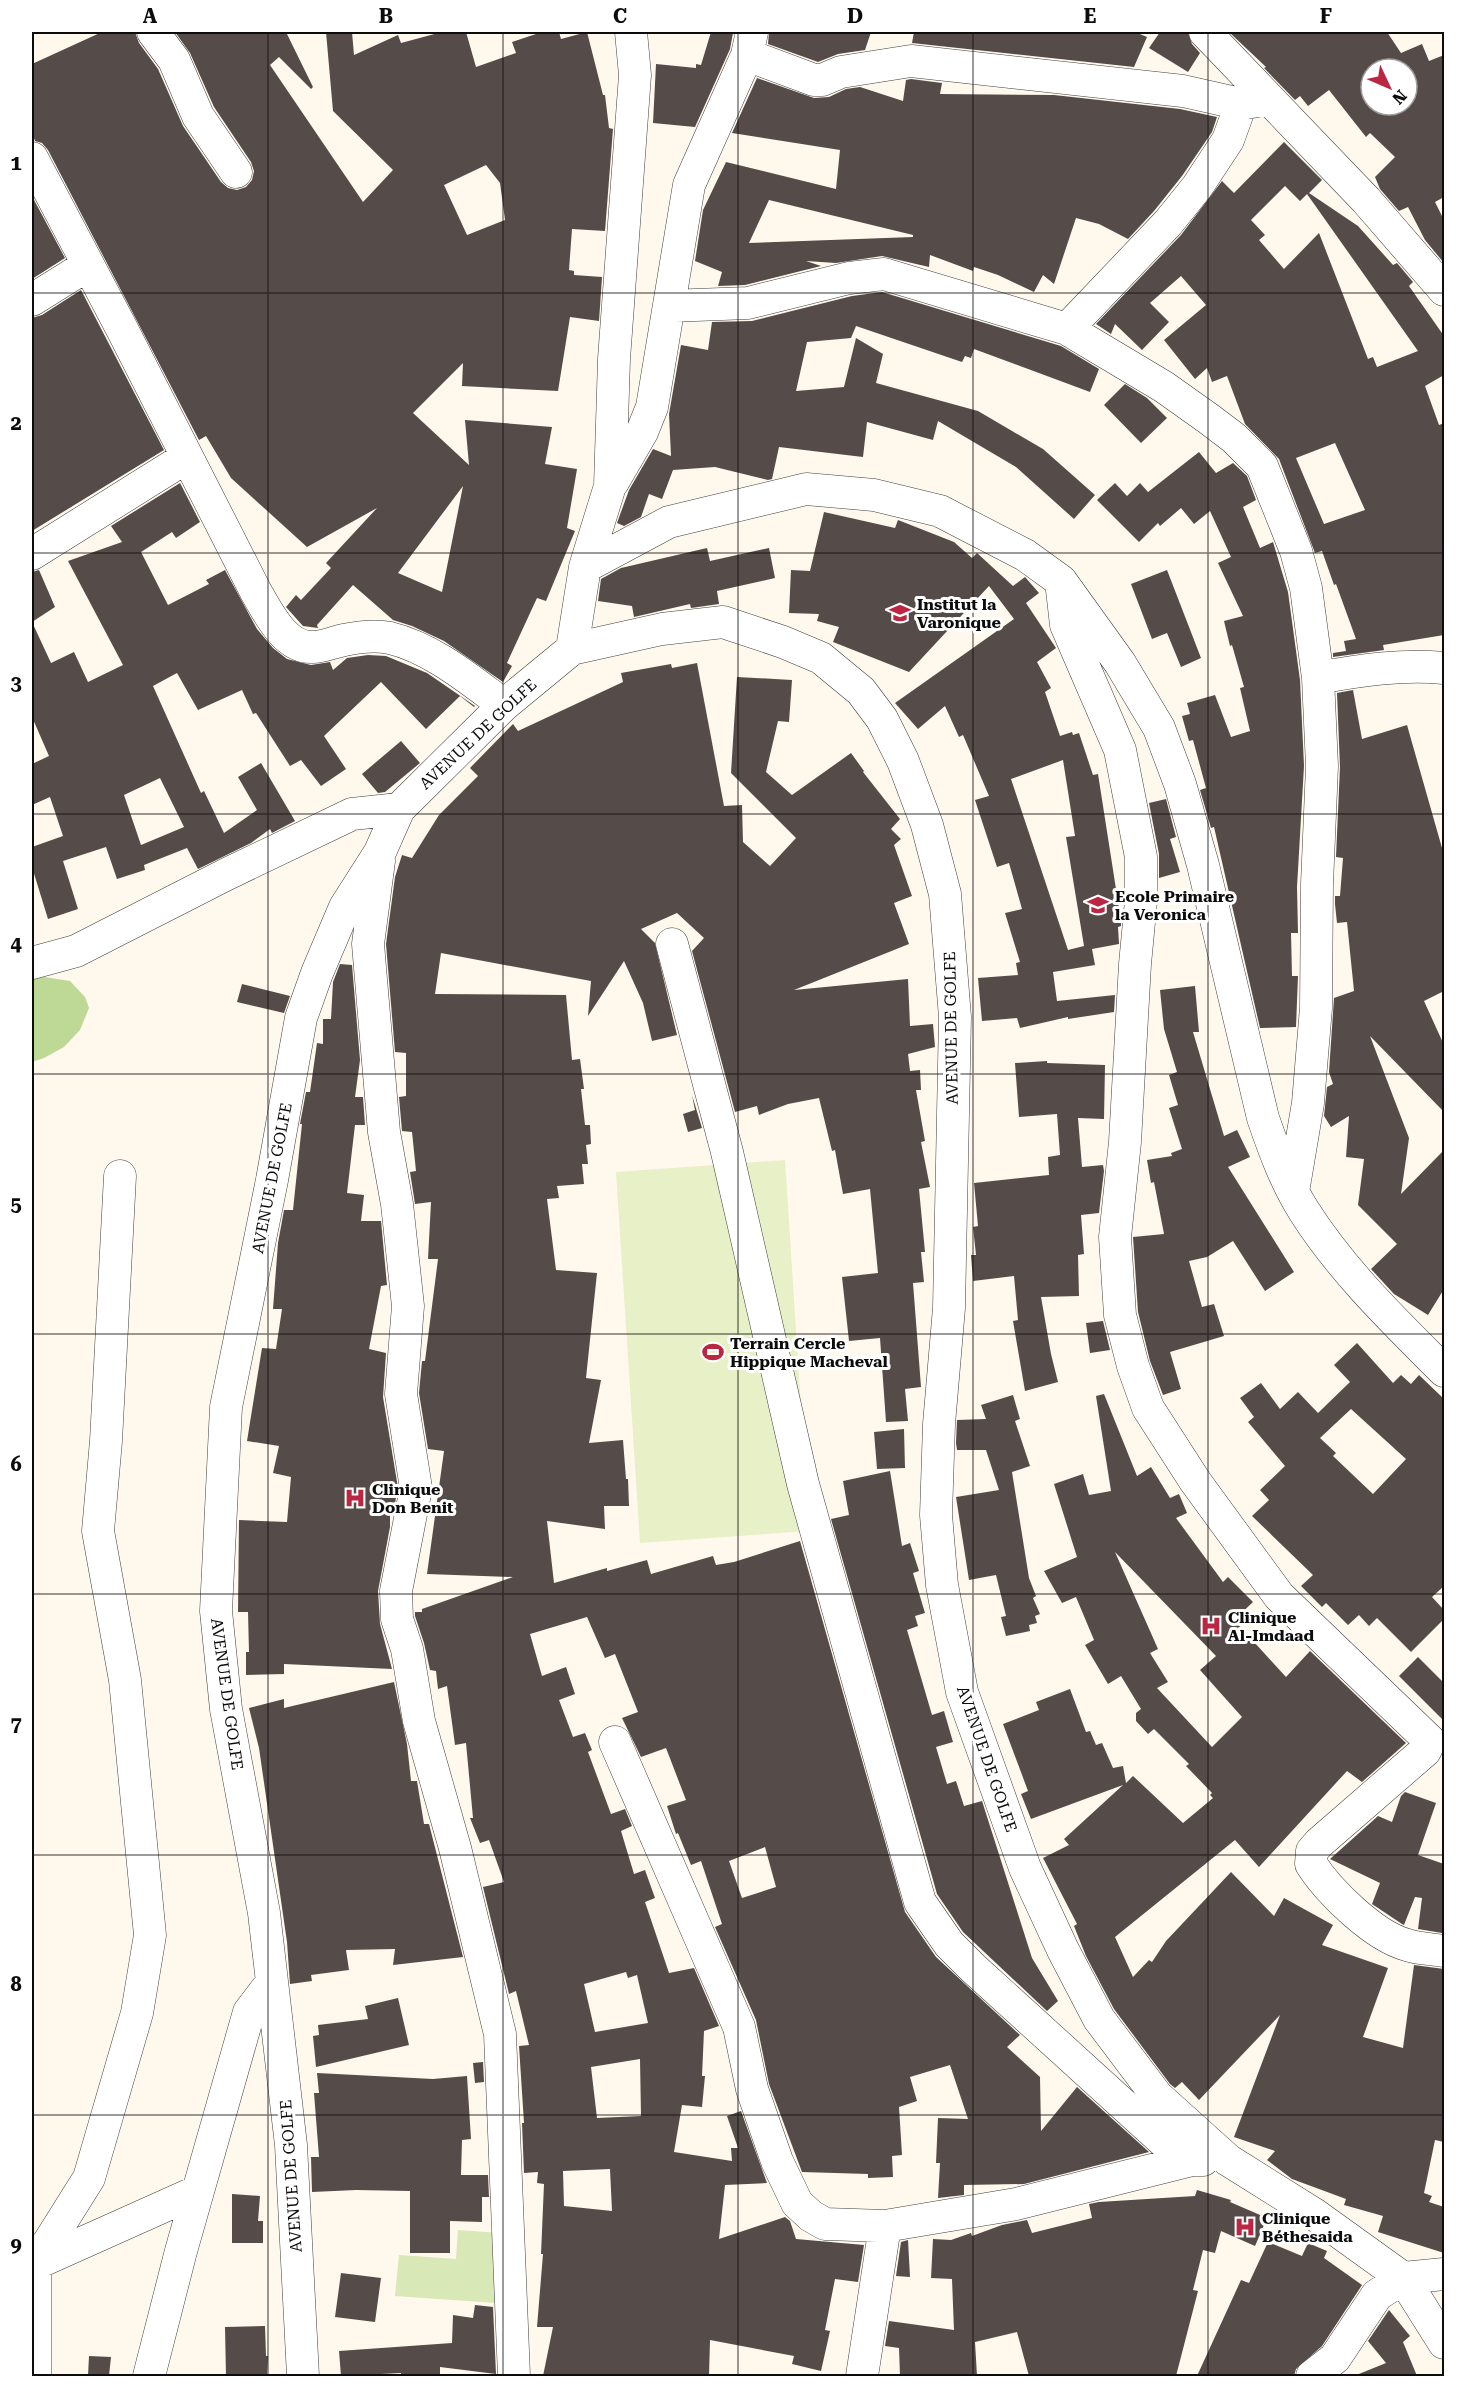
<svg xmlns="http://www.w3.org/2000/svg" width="1476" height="2408" font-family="'Roboto Serif',serif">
  <rect width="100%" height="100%" fill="#fff8ec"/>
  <!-- green -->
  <path fill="#d8e8b6" d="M458 2230 501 2233 496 2303 395 2296 399 2255 456 2259Z"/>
  <!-- forest -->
  <path fill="#bed996" d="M32 975 70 981 85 997 89 1008 80 1030 64 1047 44 1058 32 1062Z"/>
  <!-- pitch -->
  <path fill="#e8f0c8" d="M785 1160 809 1531 640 1543 616 1172Z"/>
  <!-- building -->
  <path fill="#554c49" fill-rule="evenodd" d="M102 32H135L139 43 158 69 183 126 221 182 228 188 237 190 246 187 252 180 254 171 251 162 214 107 190 53 175 32H286L313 87 311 89 279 57 270 65 363 202 393 170 333 111 326 32H352L354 55 398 35 401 43 442 32H466L476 67 516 53 512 42 542 32H559L561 39 587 32 603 95H605L609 128 613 129 605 231 572 229 569 270 574 271V275L602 277 599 321 570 317 558 391 462 386 463 363 413 413 469 465 465 420 552 427 545 464 577 469 567 528 575 531 546 601 537 598 507 663 512 666 503 682 444 641 412 626 393 620 353 585 317 625 318 628 303 626 286 607 296 595 301 600 331 568 326 563 377 508 307 547 231 478 206 436 199 440 48 150 42 143 35 141 32 132V64ZM486 165 500 183 505 220 467 235 444 185ZM463 486 442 592 398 573Z
    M711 32 733 33 730 49 695 127 653 123 656 64 696 68V64L701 65Z
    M769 32H871L865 50 838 54 818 62 768 44Z
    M914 32H1135L1147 37 1134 67 912 43Z
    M1160 32H1188L1192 44 1200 53 1188 72 1149 48Z
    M1229 32H1387L1401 53 1422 44 1429 61 1444 55V197L1435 202 1444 220V263L1425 240 1408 207 1399 211 1380 189 1375 177 1395 157 1370 133 1366 137 1329 90 1308 106 1300 96 1295 100 1264 68 1266 67ZM1371 69H1407V105H1371Z
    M757 78 814 98 829 97 846 89 860 87 903 101 906 80 911 79 942 83 940 94 1054 95 1180 109 1217 117 1212 132 1182 176 1154 211 1128 239 1099 224 1076 218 1054 284 1043 275 1034 292 998 275 974 267 973 271 930 255 929 267 882 256 836 263 806 261 821 266 745 285 718 286 722 272 695 261 703 210 726 162 836 189 840 150 732 133ZM769 200 913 235V237L749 243Z
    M1284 142 1322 180 1309 193 1358 226 1393 265 1397 263 1413 282 1409 286 1444 336V375L1425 386 1439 425 1444 423V635L1383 645 1384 650 1333 657V653L1346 651 1344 641 1356 639 1336 584 1334 585 1322 551 1315 553 1279 459 1245 424 1227 376 1212 382 1207 368 1195 379 1164 340 1206 305 1181 276 1150 303 1169 322 1142 350 1115 324 1111 334 1096 324 1181 235 1222 181 1234 193ZM1285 186 1300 201 1307 194 1418 351 1377 367 1373 357 1368 359 1319 233 1284 269 1259 240 1265 235 1251 220ZM1335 443 1365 510 1324 524 1296 458Z
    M33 198 65 258 32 279V199Z
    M81 290 164 450 32 531V318L42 315Z
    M882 292 1061 346 1099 369 1090 392 974 349 971 358 965 356 962 362 856 326 851 338 807 342 796 391 844 387 856 338 883 354 876 383 978 411 1043 449 1095 495 1074 519 1016 467 938 421 933 440 867 422 863 457 779 447 772 479 768 480 715 467 673 470 662 499 649 494 641 517 624 526 617 523 629 490 653 449 671 456 669 414 681 345 708 350 712 322 752 321 852 296Z
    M1125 384 1147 398 1167 418 1141 443 1104 405Z
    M1199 452 1216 473 1233 463 1247 476 1256 500 1243 507 1260 548 1273 542 1288 592 1300 680 1304 766 1297 887 1298 933H1291L1292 976H1298L1296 1027 1260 1028 1214 827 1211 828 1200 790 1206 788 1193 740 1189 741 1182 716 1190 714 1187 703 1215 695 1231 737 1250 731 1240 688 1244 687 1232 645 1230 646 1224 621 1243 616 1218 563 1231 557 1210 511 1194 524 1181 508 1160 526 1158 523 1139 542 1097 500 1115 483 1127 496 1140 483 1148 492Z
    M180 483 200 522 176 538 172 532 141 552 168 605 209 584 206 580 225 570 257 629 273 648 287 659 311 665 330 662 333 670 347 658 368 655 386 656 427 673 475 706 474 707 460 696 426 729 381 682 324 736 346 769 321 786 301 760 290 766 256 713 253 714 242 690 198 710 177 673 153 686 201 793 204 791 224 833 257 810 238 777 261 763 295 821 272 833 270 829 251 843 198 869 187 848 144 865 145 870 117 879 106 847 63 861 78 909 48 919 32 867V847L63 836 50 797 32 805V764L49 756 32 717V572L39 570 55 607 32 622 51 663 74 652 88 682 123 665 68 561 122 542 111 526ZM160 778 184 827 141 845 124 795Z
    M824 512 895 528 898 520 954 542 972 558 977 553 1013 586 1025 577 1039 593 1026 603 1056 648 1037 662 1051 688 1045 692 1060 736 1072 732 1073 735 1079 733 1093 775 1098 774 1121 921V926L1118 927 1119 944 1092 949 1095 965 1053 972 1057 1001 1115 995 1114 1012 1068 1019V1017L1020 1028 1017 1018 982 1021 978 978 1018 975 1016 963 1020 962 1005 913 1022 909 1009 863 997 867 975 800 989 796 963 735 959 737 945 706 918 729 895 703 1014 619 989 586 909 672 833 642 839 627 817 621 819 614 789 613 791 570 810 571ZM1063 760 1075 836 1066 837 1084 946 1068 950 1011 779Z
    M707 548 710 561 769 548 775 578 717 591 719 604 691 608 690 604 634 617 632 606 598 601 601 579 621 568Z
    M1167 570 1201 658 1181 667 1167 633 1152 639 1131 584Z
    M697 663 724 806 742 805 743 842 770 866 796 838 731 773 737 677 792 680 789 722 778 721 766 772 792 795 851 753 864 771 863 772 900 819 891 829 901 839 894 845 912 896 894 903 909 944 794 990 908 979 910 1026 933 1024 935 1047 908 1054 910 1071 920 1070 921 1090H916L925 1141 921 1142 930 1187 919 1189 925 1252H921L924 1282 913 1283 921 1387 905 1389 908 1421 886 1422 880 1338 849 1341 842 1277 878 1273 870 1189 843 1194 835 1150 832 1151 819 1098 788 1104 759 1115 757 1106 735 1112 692 951 704 938 677 913 641 929 655 943 677 1035 652 1041 643 1003 624 961 588 1016 591 981 441 953 435 994 566 995 572 1060 580 1059 584 1089H581L585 1125H590L591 1144 586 1145 588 1164H582L584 1184 557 1186 559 1198 547 1199 556 1270 597 1273 586 1378 601 1380 589 1443 623 1440 626 1479H628L629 1506H604L605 1529 547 1521 554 1583 607 1568V1571L647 1560 651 1574 713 1556 716 1565 734 1562 800 1541 905 1912 936 1957 1020 2035 1007 2047 1040 2077 1041 2131 1077 2087 1149 2152 1024 2184 964 2185V2195L938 2198 940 2163H936L938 2118 968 2119 950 2065 910 2077 917 2101 899 2107 902 2155 892 2156 893 2177 868 2178V2174L802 2172 769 2084 756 2020 715 1927 722 1924 701 1861 691 1865 678 1833 676 1834 667 1806 686 1800 666 1748 641 1757 622 1718 638 1712 615 1654 605 1658 587 1617 530 1634 542 1676 566 1667 575 1694 559 1700 573 1737 585 1733 592 1750 588 1752 611 1814 625 1809 632 1826 621 1831 634 1874 645 1870 655 1898 645 1902 669 1973 694 1968 719 2026 704 2031 702 2076H705L702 2107 682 2105 674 2152 732 2161 731 2148H738L727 2116 741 2111 767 2183 725 2185 719 2239 785 2217 790 2221 796 2239 864 2245 858 2282 835 2279 825 2330 830 2331 821 2371 792 2364 794 2356 710 2340 709 2376H543L553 2327H537L543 2254H541L544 2184 537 2183 538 2172 524 2173 522 2123H524L519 2046 529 2045 516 1991 509 1994 483 1887 504 1882 489 1840 480 1843 470 1818H473L466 1743 455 1745 447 1686 438 1689 436 1671 430 1670 424 1643 415 1616V1612H422V1609L513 1577 427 1574 444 1451 428 1449 419 1393 422 1361H425L438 1259H428L431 1202 415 1204 410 1172 416 1171 412 1132 402 1131 399 1097 406 1096V1053L395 1052 386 944 395 877 402 855 412 858 439 815 478 776 470 768 513 724 518 731 623 682 621 673 671 664 672 668ZM765 1847 776 1887 742 1898 729 1861ZM626 1972 628 1978 637 1975 648 2023 595 2032 584 1984ZM640 2059 641 2116 597 2118 591 2067ZM610 2169 612 2211 564 2206 563 2171Z
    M1353 690 1362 739 1407 725 1444 855V991L1424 1001 1444 1045V1112L1370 1036 1409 1138 1401 1194 1444 1150V1289L1428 1315 1394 1294 1371 1269 1397 1244 1358 1205 1364 1159 1346 1157 1349 1116 1331 1127 1324 1116 1327 1087 1333 1084 1329 1072 1334 998 1354 991 1347 922 1337 923 1335 904V896H1340L1343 858 1336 857 1340 767 1337 693Z
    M401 741 420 763 385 792 378 793 362 774Z
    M1166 799 1176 837 1170 839 1180 872 1159 878V854L1149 803Z
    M340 964 352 965 360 1060 355 1097H363L365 1125H355L347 1193 364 1195 361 1221H381L387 1285 381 1286 369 1349 386 1353 383 1397 398 1488 394 1508H390V1527L378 1591 380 1624 392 1669 284 1664V1674L246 1675V1652H249L248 1612H238L239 1520 287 1522 291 1477 273 1473 279 1446 247 1441 262 1348 276 1349 282 1309H273L278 1243 284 1210H293L302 1124H300L306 1092H310L317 1043 323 1044V1019H331L333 982Z
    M242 984 290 996 284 1013 237 1002Z
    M1195 986 1199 1032H1193L1224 1136 1237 1130 1250 1157 1228 1167 1294 1272 1265 1291 1233 1241 1207 1257 1189 1261 1202 1307 1214 1304 1224 1336 1170 1352 1181 1389 1163 1395 1150 1361 1138 1312 1133 1237 1164 1234 1154 1182 1151 1183 1147 1160 1172 1156 1171 1153 1182 1149 1169 1108 1178 1105 1169 1075 1177 1072 1164 1029 1160 990Z
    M1047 1061V1063L1105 1065 1104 1119 1078 1118 1082 1167 1103 1165 1104 1171 1099 1213 1081 1215 1084 1254 1078 1255 1079 1296 1041 1297 1051 1354 1058 1382 1025 1391 1013 1321 1018 1320 1014 1276 973 1281 971 1255H976L973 1227 978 1226 974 1183 1049 1175 1048 1157 1060 1155 1057 1114 1019 1117 1015 1063Z
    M692 1095 702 1128 688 1132 683 1114 695 1110Z
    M1103 1321 1110 1350 1090 1353 1086 1323Z
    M1357 1343 1393 1383 1401 1375 1411 1384 1419 1375 1444 1399V1586L1432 1597 1444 1610V1619L1411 1652 1377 1618 1369 1626 1359 1615 1348 1625 1326 1603 1322 1607 1301 1586 1313 1575 1252 1516 1269 1500 1260 1490 1285 1466 1248 1422 1254 1417 1240 1398 1261 1383 1280 1409 1298 1392 1318 1413 1350 1382 1334 1365ZM1351 1409 1406 1459 1373 1494 1333 1456 1336 1453 1320 1438Z
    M1104 1394 1137 1476 1151 1467 1170 1498 1179 1494 1187 1513 1176 1518 1223 1582 1228 1577 1253 1602 1234 1620 1286 1677 1310 1651 1406 1743 1362 1782 1347 1771 1259 1867 1235 1840 1115 1937 1133 1977 1149 1960 1152 1962 1166 1941 1231 1872 1274 1916 1284 1898 1333 1925 1322 1945 1388 1968 1363 2037 1403 2048 1414 1965 1444 1969V2142L1435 2140 1424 2193 1432 2196 1429 2202 1444 2207V2253L1378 2232 1383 2216 1344 2205 1346 2199 1292 2179 1267 2160 1275 2151 1234 2137 1280 2015 1199 2100 1182 2082 1175 2088 1170 2084 1114 2009 1086 1956 1074 1926 1077 1924 1043 1858 1069 1845 1064 1839 1123 1785 1031 1819 1021 1794 1028 1791 1003 1724 1039 1710 1036 1702 1070 1689 1086 1732 1090 1731 1096 1745 1102 1743 1113 1768 1123 1766 1126 1783 1133 1776 1183 1823 1213 1798 1210 1795 1212 1793 1186 1766 1189 1764 1154 1729 1148 1734 1136 1721V1713L1141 1709 1121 1676 1108 1684 1085 1645 1094 1640 1076 1597 1062 1603 1044 1571 1077 1557 1054 1484 1083 1474 1089 1495 1111 1491 1096 1396ZM1115 1552 1216 1656 1200 1670 1242 1717 1212 1747 1157 1688 1168 1682 1150 1653 1158 1649Z
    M1013 1395 1020 1419 1015 1421 1030 1466 1012 1472 1029 1578 1036 1596 1033 1598 1040 1614 1035 1616 1037 1623 1029 1625 1030 1631 1006 1636 1001 1617 1006 1616 996 1575 969 1580 956 1497 999 1490 986 1450H957L956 1443 957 1420 986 1419 981 1405Z
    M904 1429 905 1468 877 1469 874 1432Z
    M890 1471 902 1546 910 1543 919 1571 913 1573 925 1613 915 1616 918 1626 907 1630 932 1715 944 1711 953 1742 936 1747 947 1784 956 1781 964 1806 982 1801 1032 1958 1058 2001 1047 2011 963 1932 937 1894 831 1519 849 1515 843 1481Z
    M1418 1657 1444 1683V1721L1399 1676Z
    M394 1682 407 1744 411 1781H417L424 1824H429L463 1957 393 1965 395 1949 346 1950 349 1970 311 1975 312 1981 290 1984 287 1942 259 1748 249 1708 284 1699V1708Z
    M1405 1792 1436 1803 1418 1855 1444 1864V1918L1442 1933 1418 1929 1422 1898 1415 1897 1404 1925 1402 1924 1372 1904 1380 1883 1330 1859 1378 1816 1392 1822 1401 1796Z
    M398 1998 409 2045 316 2067 313 2036 319 2035 318 2025 368 2019 365 2006Z
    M483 2062 484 2082 475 2083 473 2063Z
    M317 2073 433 2079 467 2076 471 2139 462 2140 461 2175H488L489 2197H482V2222L450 2221V2253H410V2191L356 2190 312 2192 311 2157H319L314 2093H319Z
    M1197 2190 1231 2200 1230 2202 1267 2218 1255 2246 1221 2231 1215 2253 1203 2250 1193 2290 1198 2291 1176 2376H1029L1017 2332 975 2342 977 2376H900L899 2348 885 2346 889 2321 954 2330 952 2279 931 2278 933 2239 951 2240 971 2233 972 2236 1002 2225 1027 2220 1032 2233 1092 2218 1089 2204 1099 2202 1195 2196Z
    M232 2194 260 2196 258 2221H263V2243H232Z
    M908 2240 910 2277 896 2276 901 2242Z
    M1268 2242 1302 2256 1308 2243 1327 2251 1324 2258 1362 2285 1322 2346 1296 2369 1294 2376H1197L1241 2280 1249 2283Z
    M341 2273 381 2278 375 2322 335 2317Z
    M475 2305 493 2307 496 2374 440 2367V2376H401V2373L341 2376 339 2351 452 2343 453 2315 473 2318Z
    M1389 2310 1410 2336 1403 2342 1417 2376H1354L1386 2363 1368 2341Z
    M265 2326 266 2356H268L267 2376H226L225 2327Z
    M89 2356 111 2357 109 2376H88Z"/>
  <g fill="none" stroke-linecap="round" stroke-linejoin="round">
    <defs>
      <path id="minor" d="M153 32 174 60 198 116 236 172
        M1205 32 1366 200 1444 290
        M747 55 814 80H822L841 72 911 61 1183 91 1241 104
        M32 158 122 329 256 592C268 612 285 649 313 647 323 647 334 642 344 640 358 637 376 635 390 638 432 648 470 680 504 705
        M32 300 88 265
        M669 306 748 303 849 278 884 274 1067 329 1164 387 1209 419 1234 438 1262 466 1296 551 1306 588 1318 678 1322 766 1317 884 1316 1008 1308 1103 1293 1192
        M1067 329 1168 223 1197 187 1228 140 1241 104 1262 100
        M613 482 642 432 652 407 689 185 747 55 752 32
        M32 554 187 457
        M585 567 669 522 806 489 874 495 940 511 1025 555 1061 581 1120 663 1159 728 1180 784 1203 865 1263 1118C1274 1150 1286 1183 1304 1211 1342 1271 1394 1321 1444 1371
        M1061 581 1066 625 1120 750 1141 857V901L1135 964 1125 1142 1115 1237 1120 1315 1133 1366 1148 1408 1195 1481 1279 1596 1430 1741 1425 1751 1319 1843 1312 1851 1311 1864C1329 1892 1374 1936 1407 1945 1419 1949 1432 1949 1444 1951
        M572 649 585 567 610 486 614 359 635 75 631 32
        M1318 678C1361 670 1402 664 1444 668
        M379 861 368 944 384 1132 397 1204 408 1306 401 1394 416 1488 396 1591 397 1619 407 1649 419 1721 455 1848 500 2034 514 2376
        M672 944 727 1152 803 1484 920 1902 949 1944 973 1968 1172 2149 1192 2160
        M32 963 76 951 227 874 352 814 399 809
        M615 1742 739 2027 752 2089 777 2161 797 2203 811 2216 825 2224 885 2226 1016 2204 1192 2160H1203
        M32 2250 35 2264V2376
        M35 2264 89 2178 137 2013 150 1935 125 1680 98 1531 106 1441 120 1176
        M35 2264 198 2191
        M149 2376 181 2251 249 2012 272 1982
        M303 2376 291 2145 264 1913 226 1709 216 1611 226 1407 272 1180 301 1018 317 973 345 907 380 852 399 809 504 705 572 649 662 629 723 622 783 642 821 658 861 691 882 719 903 761 927 825 945 894 955 1017 949 1308 939 1424 936 1515 942 1585 962 1692 1025 1868 1063 1950 1099 2019 1157 2096 1228 2160 1314 2214 1403 2278 1444 2343
        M862 2376 885 2226
        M1312 2376 1335 2358 1377 2295 1403 2278 1444 2274"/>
    </defs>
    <!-- minor casing -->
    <use href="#minor" stroke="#3f3f3f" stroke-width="33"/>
    <!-- minor -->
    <use href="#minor" stroke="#fff" stroke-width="32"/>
  </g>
  <!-- grid -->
  <path fill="none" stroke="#0c0c0c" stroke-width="1.5" stroke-opacity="0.55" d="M268 32V2376M503 32V2376M738 32V2376M973 32V2376M1208 32V2376M32 293H1444M32 553H1444M32 814H1444M32 1074H1444M32 1334H1444M32 1594H1444M32 1855H1444M32 2115H1444"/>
  <!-- icons -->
  <defs>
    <symbol id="school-bare" viewBox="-9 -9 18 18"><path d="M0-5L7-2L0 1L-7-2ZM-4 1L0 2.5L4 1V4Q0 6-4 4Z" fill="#bb2643" stroke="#fff" stroke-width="2.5" paint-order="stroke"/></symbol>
    <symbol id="stadium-bare" viewBox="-9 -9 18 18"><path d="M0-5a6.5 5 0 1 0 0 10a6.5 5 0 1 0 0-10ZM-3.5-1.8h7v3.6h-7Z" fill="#bb2643" stroke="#fff" stroke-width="2.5" paint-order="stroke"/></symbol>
    <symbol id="hospital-bare" viewBox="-9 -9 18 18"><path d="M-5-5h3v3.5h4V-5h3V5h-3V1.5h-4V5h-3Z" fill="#bb2643" stroke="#fff" stroke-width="2.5" paint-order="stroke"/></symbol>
  </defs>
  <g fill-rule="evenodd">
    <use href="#school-bare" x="885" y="598" width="30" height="30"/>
    <use href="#school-bare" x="1083" y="890" width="30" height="30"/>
    <use href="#stadium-bare" x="698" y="1337" width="30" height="30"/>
    <use href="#hospital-bare" x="340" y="1483" width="30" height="30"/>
    <use href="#hospital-bare" x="1196" y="1611" width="30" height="30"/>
    <use href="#hospital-bare" x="1230" y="2212" width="30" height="30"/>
  </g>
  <g text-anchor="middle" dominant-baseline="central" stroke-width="6" stroke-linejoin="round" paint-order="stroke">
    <!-- poi labels -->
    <g font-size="16" font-weight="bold" fill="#0c0c0c" stroke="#fff" text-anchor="start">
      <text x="917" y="604">Institut la<tspan x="917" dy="18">Varonique</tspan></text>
      <text x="1115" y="896">Ecole Primaire<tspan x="1115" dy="18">la Veronica</tspan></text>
      <text x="730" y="1343">Terrain Cercle<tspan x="730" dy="18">Hippique Macheval</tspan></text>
      <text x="372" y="1489">Clinique<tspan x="372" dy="18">Don Benit</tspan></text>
      <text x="1228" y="1617">Clinique<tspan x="1228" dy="18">Al-Imdaad</tspan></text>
      <text x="1262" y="2218">Clinique<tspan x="1262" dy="18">Béthesaida</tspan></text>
    </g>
    <!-- street labels -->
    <g font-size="16" fill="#0c0c0c" stroke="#fff">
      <text transform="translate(478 734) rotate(-43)">AVENUE DE GOLFE</text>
      <text transform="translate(951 1028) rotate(-91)">AVENUE DE GOLFE</text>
      <text transform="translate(272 1178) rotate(-79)">AVENUE DE GOLFE</text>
      <text transform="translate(227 1694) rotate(82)">AVENUE DE GOLFE</text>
      <text transform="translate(987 1759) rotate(71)">AVENUE DE GOLFE</text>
      <text transform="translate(291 2176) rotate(-94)">AVENUE DE GOLFE</text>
    </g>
  </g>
  <!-- border -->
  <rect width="1476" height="2408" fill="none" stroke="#ffffff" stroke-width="66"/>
  <!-- north arrow -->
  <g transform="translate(1389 87) rotate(134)"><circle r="28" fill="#ffffff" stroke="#9e9e9e" stroke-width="1.5"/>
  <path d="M0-4.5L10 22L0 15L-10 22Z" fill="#bb2643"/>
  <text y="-9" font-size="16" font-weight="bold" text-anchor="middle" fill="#0c0c0c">N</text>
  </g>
  <rect x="33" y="33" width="1410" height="2342" fill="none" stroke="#0c0c0c" stroke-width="2"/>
  <g font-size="20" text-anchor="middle" font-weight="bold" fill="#0c0c0c">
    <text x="150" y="23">A</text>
    <text x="386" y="23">B</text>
    <text x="620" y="23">C</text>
    <text x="855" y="23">D</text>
    <text x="1090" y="23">E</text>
    <text x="1326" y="23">F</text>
    <text x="16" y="170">1</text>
    <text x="16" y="430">2</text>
    <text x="16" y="690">3</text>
    <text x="16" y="951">4</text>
    <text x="16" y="1211">5</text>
    <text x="16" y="1471">6</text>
    <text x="16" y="1731">7</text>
    <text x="16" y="1991">8</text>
    <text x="16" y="2252">9</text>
  </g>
</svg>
